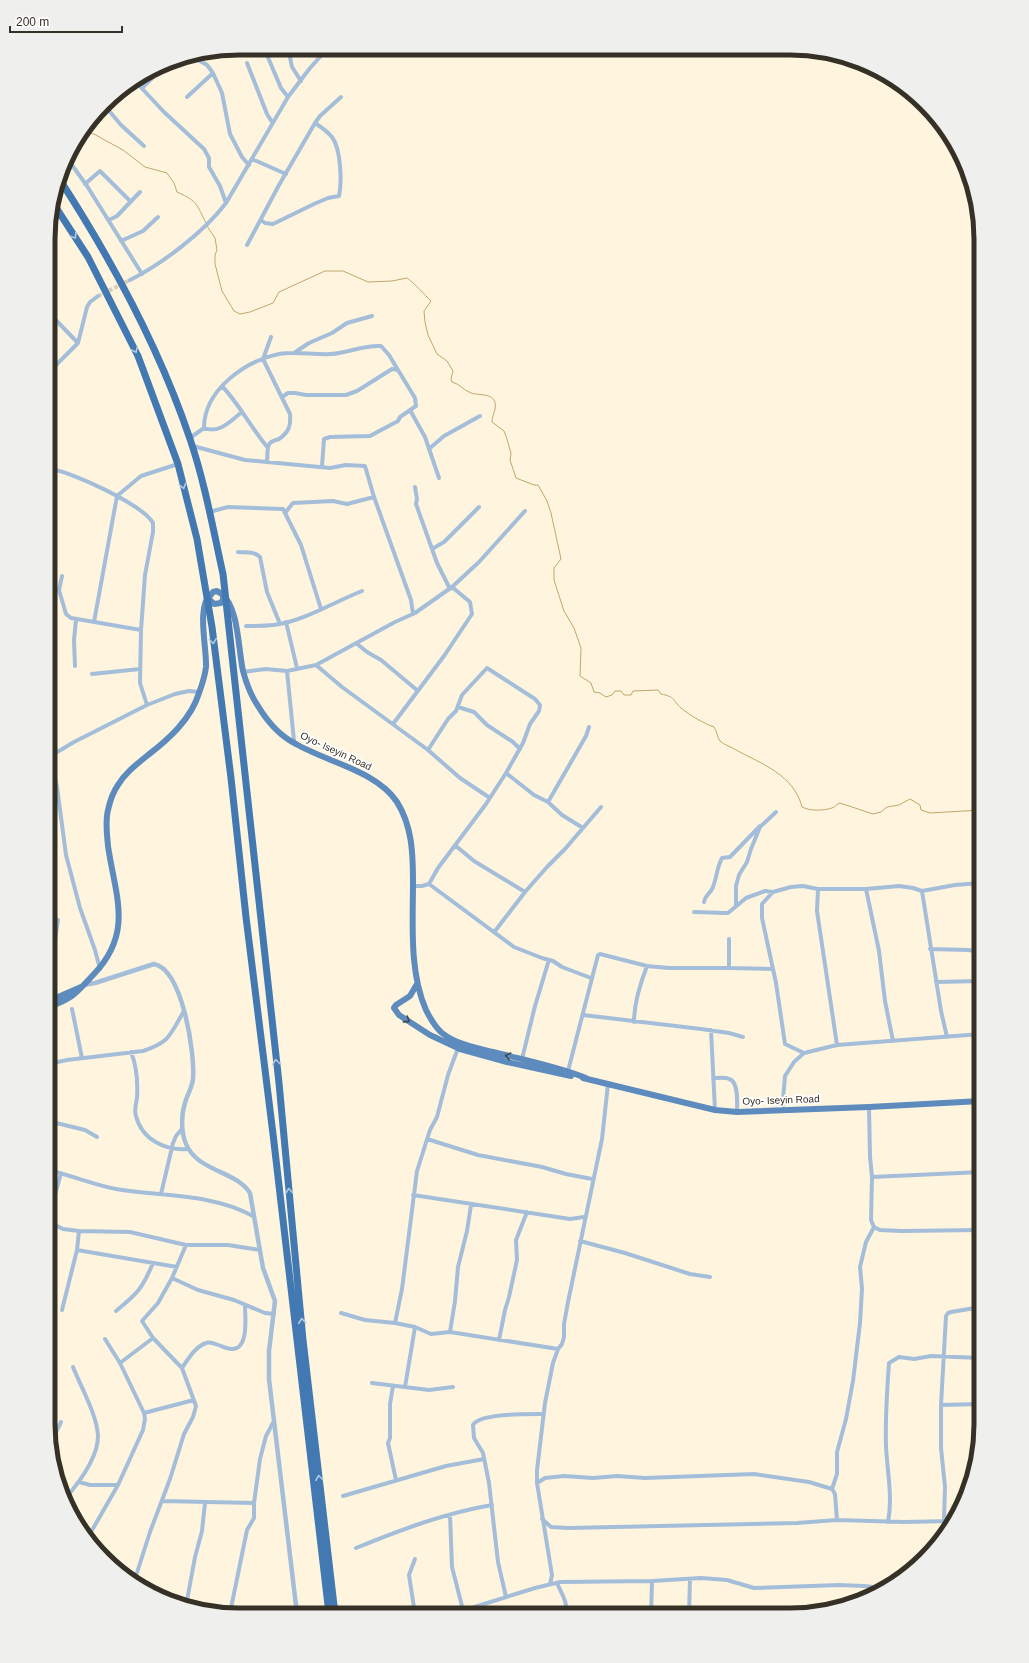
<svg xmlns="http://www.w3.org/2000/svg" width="1029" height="1663" font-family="Arial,sans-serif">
  <rect width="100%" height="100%" fill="#fff5df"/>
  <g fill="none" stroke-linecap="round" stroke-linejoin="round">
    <!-- stream -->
    <path stroke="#c1a66a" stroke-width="1" d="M86 131 96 135 101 138 123 150 145 167 167 173 174 183 177 192C199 202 196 204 206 223
      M207 226 215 238 217 250 215 255V264L222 291 234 311 240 314 250 312 273 303 279 292 325 271H343L368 282 392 281 407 278C413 282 425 295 431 301L424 311 425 322 428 335 437 354 447 361 453 371 451 379 452 382C460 384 463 390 471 393 480 396 498 392 495 409 494 414 492 417 492 422L504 431 506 436 511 453 510 460 516 478 534 485H538L547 501 551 513 561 559 554 568V580L564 611 574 628 581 648 580 676 591 683 594 692 600 693 606 697 612 695 615 691H621L624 695H631L633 691 658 690 661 694C676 697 672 700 681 708 691 716 703 723 714 727 717 731 717 737 720 741 724 745 732 747 736 750 762 764 794 775 802 807 810 811 823 811 832 808 836 807 836 804 840 803L873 814 881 812 887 807 899 805 910 799 920 805 921 810 930 813 981 810"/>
    <!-- minor-tunnel -->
    <path stroke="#d7ceba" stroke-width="4" stroke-dasharray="4 2" stroke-linecap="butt" d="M98 296 130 280"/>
    <!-- minor -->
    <path stroke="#a4bdd9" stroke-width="4" d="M264 48 281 88 288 97
      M288 48 292 67 301 81
      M193 57 207 65 213 73 222 93 230 134 242 157 249 165
      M247 63 267 114 272 122
      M135 81 164 112 204 149 209 158V167L220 186 226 203
      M142 88 169 62
      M187 97 213 73
      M105 106 121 125 144 146
      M67 158 87 186 142 274
      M252 159 286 174
      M85 184 100 171 130 201
      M108 219 109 220 117 216 140 192
      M261 220 265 223 273 224 314 204 328 198 339 196C342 182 341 149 332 137 327 131 321 127 315 123
      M121 241 143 231 158 217
      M247 245 279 185 315 123 320 116 341 97
      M130 280C162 264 204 232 226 203L288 97 310 68 328 48
      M50 291 55 282
      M49 313 78 343
      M294 353 309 343 332 333 347 323 372 316
      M49 372 78 343 87 307 90 302 98 296
      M222 386C240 405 251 428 268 448
      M282 397 288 393H295L306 395H346L357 391 392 369 398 370 415 398 416 406 400 417 398 421 370 436 330 437 324 439 322 466
      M410 410 425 437 439 478
      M204 428C220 434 230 421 242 412
      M190 438 204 428C204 390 245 361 279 354 296 351 313 355 331 354 349 353 362 345 381 346L389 355 398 370
      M193 446 245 460 330 468 346 465 365 466 374 497 411 600 413 614
      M429 449 444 436 480 416
      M267 462C268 457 266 448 270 443 272 441 276 440 279 439 289 432 291 426 290 414L263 359 271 337
      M49 469C69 470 143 505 153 523V532L145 575 141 630 140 683 147 705
      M415 487 417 499 416 504 437 563 450 589
      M209 512 228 507 283 509 301 545 321 609
      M285 513 293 503 333 501 347 504 374 497
      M432 549 444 542 479 507
      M238 552C245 553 255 551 260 557L267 592 280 624
      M62 576 59 590 66 614 71 618 141 630
      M94 622 117 496 141 476 178 464
      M286 622 297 668
      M246 626C255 626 265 626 274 625 304 621 334 602 362 591
      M356 643 367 652 381 660 418 691
      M316 665 342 687 428 750 460 778 490 798
      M75 666 74 640 76 620
      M287 671 294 741
      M243 672 266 669 287 671 316 665 395 622 415 613 452 587 479 562 525 511
      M92 674 140 669
      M458 707 474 712 487 725 513 742 520 749
      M393 724 444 656 472 614 470 602 452 587
      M50 756 57 787 66 855 80 908 95 950 100 969
      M49 757 74 742 147 705 175 694 189 691 199 692
      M506 773 534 795 548 802 562 815 583 828
      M548 802 586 736 589 727
      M456 846 474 861 525 892
      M429 884 514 947 542 958 553 961 562 967 591 978
      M413 886H422L429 884 438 868 486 804 506 773 523 743 530 724 539 711 540 705 535 699 487 668 462 695 456 711 448 719 428 750
      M818 889 817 911 837 1045
      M866 889 879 951 885 1001 893 1041
      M922 891 941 1011 947 1037
      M773 892 762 904V918L776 983 785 1044 804 1053
      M704 902C706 894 709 895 712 889 717 879 716 869 722 858L730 857 760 826
      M736 906V886L739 875 747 862 751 849 760 827 776 812
      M694 912 725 913H728L746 898 765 891 773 892 791 887 803 886 818 889H866L899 886 913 888 922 891 955 885 981 883
      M495 931 525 892 547 867 565 849 601 807
      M930 949 968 950 975 951 978 982
      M729 968V939
      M936 982 981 981
      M56 999C50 974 54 945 58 920
      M72 1009 82 1058
      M583 1015 701 1029 729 1033 743 1037
      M634 1022C634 1002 640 984 647 966
      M711 1030 715 1110
      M131 1052C137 1067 138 1082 137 1098 136 1103 134 1111 136 1116 142 1140 166 1151 188 1149
      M522 1059 535 1006 548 963
      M48 1064 67 1060 143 1051C171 1042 170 1034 184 1011
      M568 1071 598 955 600 954 647 966 669 968H729L773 969
      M713 1078C718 1078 725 1077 729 1079 739 1081 737 1104 737 1112
      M869 1107 870 1157 872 1177 871 1220 874 1227 880 1230 901 1231 981 1230
      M782 1111 785 1076 794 1062 804 1053 837 1045 981 1034
      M48 1121 85 1130 97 1137
      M427 1139 478 1155 542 1167 566 1174 592 1179
      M48 1170C71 1175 93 1185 116 1189 162 1197 211 1193 253 1216
      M61 1173 50 1213 55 1225 63 1229 79 1231 130 1232 186 1245H228L260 1250
      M872 1177 981 1172
      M161 1194 173 1143 176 1136 182 1129
      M413 1195 570 1219 584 1217
      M580 1241 625 1253 690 1274 710 1277
      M77 1250 177 1267
      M172 1278 198 1290 234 1300 265 1313 274 1314
      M62 1310 77 1250 79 1231
      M116 1311C138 1293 142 1289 153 1263
      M341 1313 365 1320 395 1323 415 1327 431 1334 450 1332 558 1349
      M395 1323 402 1289 417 1171 430 1130 437 1117 448 1075 458 1048
      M450 1332 455 1301 458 1267 467 1231 471 1205
      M499 1340 505 1310 509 1297 517 1260 516 1240 527 1212
      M120 1363 153 1338
      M182 1368C188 1359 195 1347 206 1343 210 1341 216 1344 221 1346 224 1347 229 1349 233 1349 249 1348 245 1316 245 1305
      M372 1383 429 1390 453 1387
      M393 1386 390 1404V1438L388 1443 396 1480
      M405 1387 415 1327
      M941 1405 981 1404
      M144 1413 194 1400
      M50 1434H55L61 1422
      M79 1482 90 1485H118
      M537 1483 545 1478 564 1476 593 1478 617 1476 645 1478 754 1474 809 1482 832 1489
      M343 1496 446 1466 484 1459
      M64 1500C78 1484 98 1458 98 1436 97 1415 81 1387 73 1367
      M162 1501 254 1503
      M450 1515 452 1567 463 1610
      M542 1519 551 1527 568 1528 797 1523 837 1520 904 1522 952 1521
      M837 1520 835 1494 832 1489 837 1474V1452L846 1419 853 1381 860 1323 862 1289 860 1267 866 1242 874 1227
      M944 1520 945 1487 941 1448V1405L946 1316 948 1313 951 1312 981 1307
      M888 1522C893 1496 887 1471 886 1446 885 1418 887 1391 889 1363L899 1357 914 1359 931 1356 981 1358
      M87 1539 118 1485 143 1430 145 1419 144 1413 120 1363 105 1339
      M356 1548C400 1530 445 1513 492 1505
      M134 1582 150 1532 170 1479 184 1434 193 1417 196 1406 182 1368 153 1338 142 1321 158 1303 172 1278 186 1245
      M557 1583C561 1593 569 1603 565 1614
      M550 1584 552 1575 537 1483V1470L545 1403 553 1363 558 1349 562 1344 564 1337V1324L568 1302 602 1139 608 1084
      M506 1597 498 1562 489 1483 483 1453 474 1438 473 1425C479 1413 530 1414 544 1414
      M186 1606 195 1557 202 1531 205 1503
      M230 1613 247 1530 254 1518V1503L260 1459 266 1436 274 1421
      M415 1614 409 1575 415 1559
      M452 1614 535 1588 560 1582 652 1581 701 1578 727 1580 754 1588 839 1585 864 1586 884 1588
      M651 1615 652 1581
      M689 1615 690 1579"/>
    <!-- tertiary -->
    <path stroke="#a4bdd9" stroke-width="4.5" d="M84 985 95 983 154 964C183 970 195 1054 193 1079 192 1088 187 1095 185 1103 181 1115 181 1132 186 1144 198 1172 235 1170 250 1193L263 1268 275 1301 269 1351V1379L297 1614"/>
    <!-- primary -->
    <path stroke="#5d8bbe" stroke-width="6" d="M221 593C239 607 238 649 243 671 246 682 251 696 258 706 267 721 280 736 296 744 327 762 377 771 397 802 412 826 413 853 413 881 413 924 409 971 426 1010 430 1018 435 1027 442 1033 456 1044 476 1048 493 1052 524 1060 556 1066 586 1078
      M207 597 214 604 221 603 223 599V595L217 591 213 592 210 596
      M417 984 410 996 396 1005 394 1008 399 1015 430 1035 460 1049 507 1062 571 1076
      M49 1001 81 987
      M49 1007C74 998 76 993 94 974 134 932 115 895 108 846 107 834 105 822 108 810 110 801 113 792 118 785 125 773 137 764 148 755 169 739 191 719 199 693 202 685 205 675 206 667 207 648 196 606 211 594
      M583 1078 715 1110 737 1112 869 1107 981 1101"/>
    <!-- motorway -->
    <path stroke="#4279b3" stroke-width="7" d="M60 180C113 262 159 347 190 439 205 483 213 529 223 574L279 1083 303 1340 335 1614
      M53 203 88 257 138 356 178 464 197 539 212 627 231 778 246 917 273 1134 329 1614"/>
  </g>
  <!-- one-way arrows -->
  <defs><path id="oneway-chevron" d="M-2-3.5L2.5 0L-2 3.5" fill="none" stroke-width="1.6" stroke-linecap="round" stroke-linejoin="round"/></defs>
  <g stroke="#b3c9e1">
    <use href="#oneway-chevron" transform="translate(74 236) rotate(58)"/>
    <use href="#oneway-chevron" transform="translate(135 350) rotate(64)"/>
    <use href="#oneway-chevron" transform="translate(183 486) rotate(75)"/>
    <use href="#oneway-chevron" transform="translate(213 641) rotate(83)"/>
    <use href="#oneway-chevron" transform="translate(276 1062) rotate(-97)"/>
    <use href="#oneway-chevron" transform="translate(289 1191) rotate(-95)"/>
    <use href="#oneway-chevron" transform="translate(302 1321) rotate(-95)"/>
    <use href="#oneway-chevron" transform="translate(319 1478) rotate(-97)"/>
  </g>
  <g stroke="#40484c">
    <use href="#oneway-chevron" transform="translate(407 1020) rotate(33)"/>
    <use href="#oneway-chevron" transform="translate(508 1056) rotate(-166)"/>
  </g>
  <g text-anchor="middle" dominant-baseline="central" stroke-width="3.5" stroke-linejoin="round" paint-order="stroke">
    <!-- street labels -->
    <g font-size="10" fill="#363126" stroke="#fff">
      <text transform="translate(336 751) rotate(25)">Oyo- Iseyin Road</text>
      <text transform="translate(781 1100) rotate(-2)">Oyo- Iseyin Road</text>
    </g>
  </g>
  <!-- crop -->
  <path d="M0 0H1029V1663H0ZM239 55H790A184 184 0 0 1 974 239V1424A184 184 0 0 1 790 1608H239A184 184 0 0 1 55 1424V239A184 184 0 0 1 239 55Z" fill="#efefee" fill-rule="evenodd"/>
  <path fill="none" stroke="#363126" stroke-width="5" d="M239 55H790A184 184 0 0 1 974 239V1424A184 184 0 0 1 790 1608H239A184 184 0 0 1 55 1424V239A184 184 0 0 1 239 55Z"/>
  <!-- scale -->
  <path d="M10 26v6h112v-6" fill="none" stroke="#363126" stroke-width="2"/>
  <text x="16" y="26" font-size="12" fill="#363126" stroke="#ffffff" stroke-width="3" paint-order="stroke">200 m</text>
</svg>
